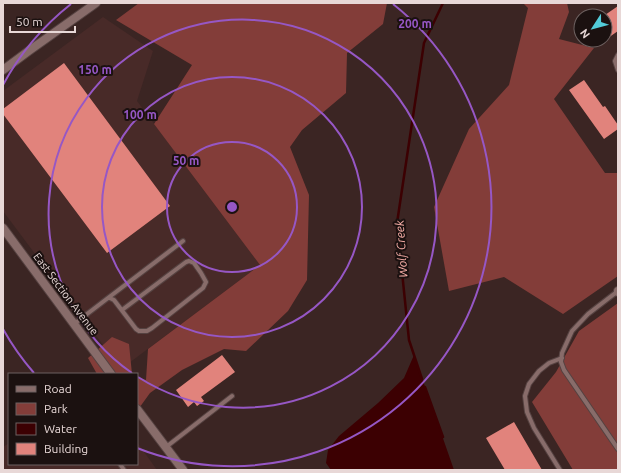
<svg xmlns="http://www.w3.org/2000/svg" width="621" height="473" font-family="Ubuntu,sans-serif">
  <rect width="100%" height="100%" fill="#3b2523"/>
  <!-- built -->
  <path fill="#482a28" d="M103 17 153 51 137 101 260 265 121 369 3 211V91Z
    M137 442 157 470H3V447L9 443V464H137Z"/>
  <!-- green -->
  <path fill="#833d39" d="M139 3H387L383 24 347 53 346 93 302 130 290 147 309 195 307 280 288 311 246 351 224 349 182 370 150 393 137 411V377L146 380 148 349 260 265 154 124 192 65 116 20Z
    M523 3H567L569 12 559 39 594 48 554 99 605 173H618V276L563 314 504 277 449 291 434 207 469 129 509 85 528 8Z
    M618 303V470H573L532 402 556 372 579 331Z
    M112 337 129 344 132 374H97L88 358Z"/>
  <!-- water -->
  <path fill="#3c0002" d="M414 355 454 470H331L326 463 328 450 339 436 378 403 404 378Z"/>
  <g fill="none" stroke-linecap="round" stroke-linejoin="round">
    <!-- stream -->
    <path stroke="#3c0002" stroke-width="2.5" d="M422 379 409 340 397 223 424 43 443 3
      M425 387 443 437"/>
  </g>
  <!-- building -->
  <path fill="#e1837c" d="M618 6V31L605 40V15Z
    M64 63 170 206 107 253 3 114V109Z
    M584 80 603 107 605 106 618 125V129L604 139 569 90Z
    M222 355 235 372 201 397 204 401 197 406 194 402 188 407 176 390Z
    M514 422 542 470H505L486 438Z"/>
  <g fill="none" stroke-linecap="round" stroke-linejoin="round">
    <defs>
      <path id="lane" d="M618 55 615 61 618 70
        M618 291 588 314 572 331 562 353 561 362 564 370 618 449
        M108 298 183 241
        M74 324 108 298H110L114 300 136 329 139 331H147L152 328 203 288 206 282 201 273 194 263 189 261 186 262 122 310
        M166 447 232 396
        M120 464 124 470
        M560 470 534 428 527 412 525 396 529 384 539 371 549 363 562 358"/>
      <path id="street" d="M3 70 30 50 96 3
        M3 228 111 374
        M618 291V292
        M137 409 183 470"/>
    </defs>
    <!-- lane casing -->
    <use href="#lane" stroke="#554241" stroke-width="6"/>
    <!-- street casing -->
    <use href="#street" stroke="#554241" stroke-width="10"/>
    <!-- lane -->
    <use href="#lane" stroke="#886c6a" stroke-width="4"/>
    <!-- street -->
    <use href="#street" stroke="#886c6a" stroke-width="8"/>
  </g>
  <!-- distance rings -->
  <g fill="none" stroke="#9657c5" stroke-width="2">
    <circle cx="232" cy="207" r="65"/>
    <circle cx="232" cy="207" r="130"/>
    <path d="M132 373A194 194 0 1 1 138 377"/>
    <path d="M34 373A259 259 0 0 1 3 329M3 85A259 259 0 0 1 71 4M393 4A259 259 0 0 1 137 448"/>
  </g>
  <g text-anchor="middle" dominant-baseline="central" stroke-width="4" stroke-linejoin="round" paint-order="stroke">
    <!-- street labels -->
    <g font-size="11" fill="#e8d8d7" stroke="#1b1110">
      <text transform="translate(66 294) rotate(53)">East Section Avenue</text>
    </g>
    <!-- water labels -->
    <g font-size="12" font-style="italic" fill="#fab0a9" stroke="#1b1110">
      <text transform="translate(401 249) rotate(-94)">Wolf Creek</text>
    </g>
  </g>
  <circle cx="232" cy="207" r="6" fill="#9657c5" stroke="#1b1110" stroke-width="2"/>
  <g font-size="12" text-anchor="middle" font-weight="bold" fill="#9657c5" stroke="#1b1110" stroke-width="4" stroke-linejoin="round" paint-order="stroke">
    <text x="415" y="28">200 m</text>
    <text x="95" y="74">150 m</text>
    <text x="140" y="119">100 m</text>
    <text x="186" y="165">50 m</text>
  </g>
  <!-- border -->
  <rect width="621" height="473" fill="none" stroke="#e8d8d7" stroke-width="8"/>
  <!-- legend -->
  <rect x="8" y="373" width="130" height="92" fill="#1b1110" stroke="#6d6160"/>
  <rect x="16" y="386" width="20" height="6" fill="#886c6a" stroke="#6d6160"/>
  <text x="44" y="393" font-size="12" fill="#e8d8d7">Road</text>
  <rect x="16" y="403" width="20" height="12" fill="#833d39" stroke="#6d6160"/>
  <text x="44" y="413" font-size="12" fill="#e8d8d7">Park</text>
  <rect x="16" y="423" width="20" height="12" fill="#3c0002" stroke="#6d6160"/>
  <text x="44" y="433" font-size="12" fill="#e8d8d7">Water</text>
  <rect x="16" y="443" width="20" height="12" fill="#e1837c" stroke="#6d6160"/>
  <text x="44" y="453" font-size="12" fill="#e8d8d7">Building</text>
  <!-- north arrow -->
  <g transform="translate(593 28) rotate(234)"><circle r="19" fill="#1b1110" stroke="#6d6160"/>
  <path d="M0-3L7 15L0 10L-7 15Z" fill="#52cbd8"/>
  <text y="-6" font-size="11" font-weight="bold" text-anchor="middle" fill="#e8d8d7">N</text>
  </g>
  <!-- scale -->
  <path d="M10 26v6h65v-6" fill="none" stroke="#e8d8d7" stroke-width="2"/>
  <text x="16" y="26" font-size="12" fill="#e8d8d7" stroke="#1b1110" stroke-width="3" paint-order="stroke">50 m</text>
</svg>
